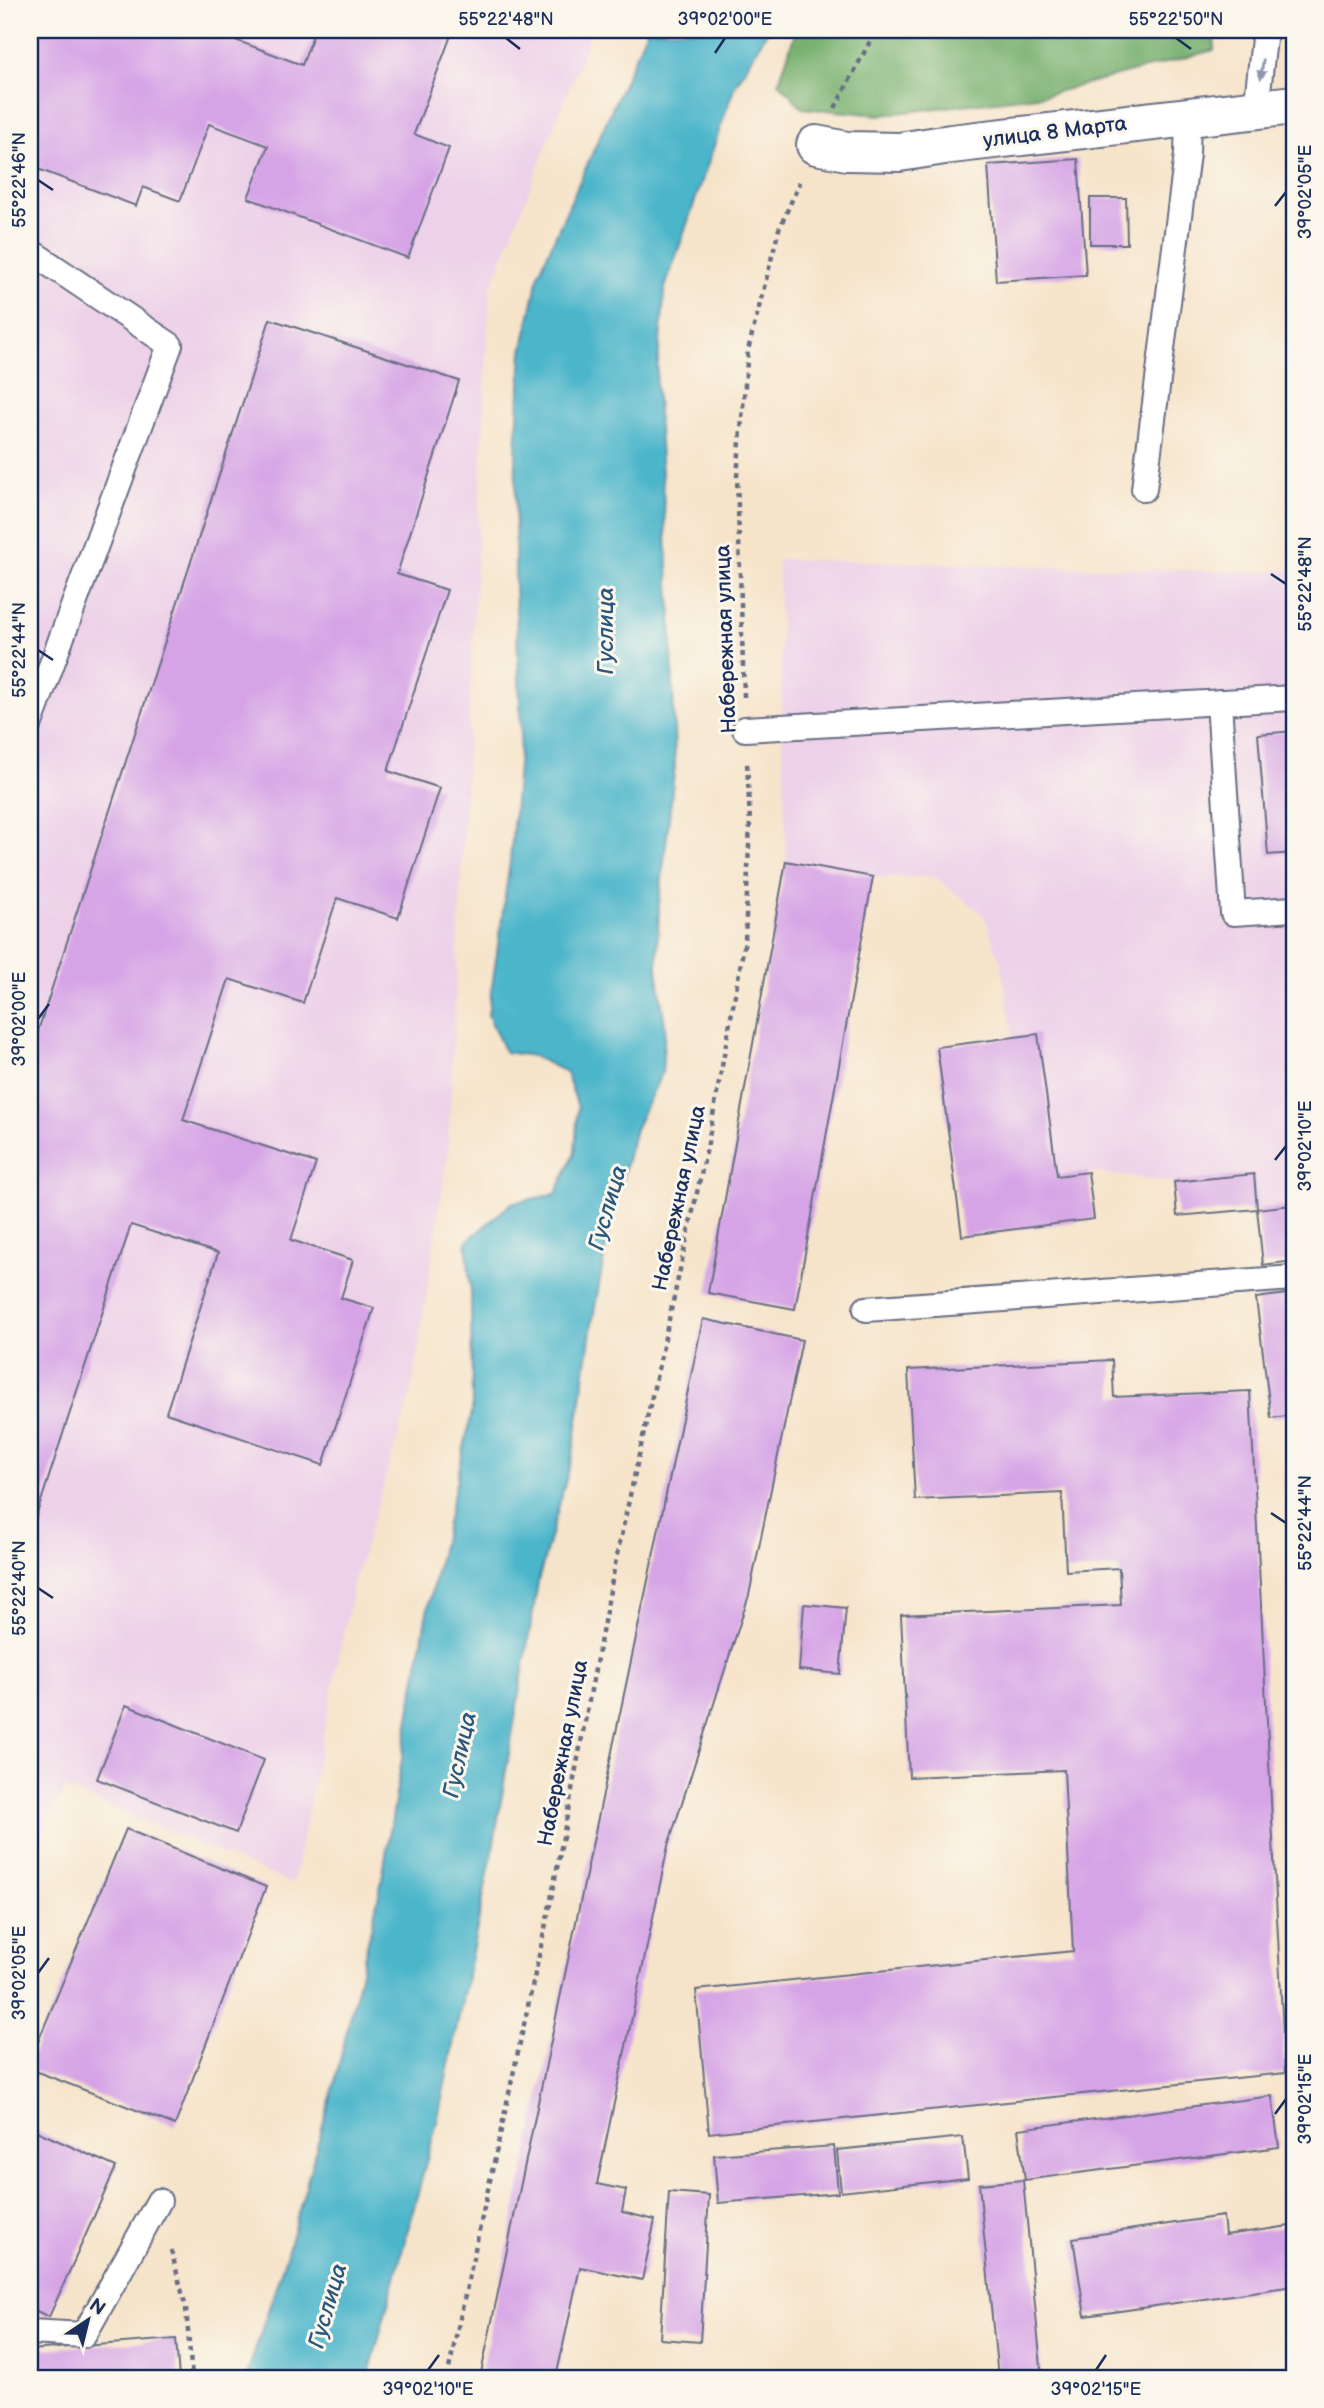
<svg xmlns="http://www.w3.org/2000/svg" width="1324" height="2408" font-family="'Balsamiq Sans',sans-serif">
  <rect width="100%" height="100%" fill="#fbf7ec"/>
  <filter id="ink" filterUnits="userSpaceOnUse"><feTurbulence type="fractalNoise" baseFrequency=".0143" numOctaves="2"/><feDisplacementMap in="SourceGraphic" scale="14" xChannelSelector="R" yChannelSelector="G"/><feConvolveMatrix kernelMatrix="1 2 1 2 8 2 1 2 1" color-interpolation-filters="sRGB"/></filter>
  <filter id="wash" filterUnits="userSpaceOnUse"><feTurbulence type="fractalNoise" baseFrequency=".00686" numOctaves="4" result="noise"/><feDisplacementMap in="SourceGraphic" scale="28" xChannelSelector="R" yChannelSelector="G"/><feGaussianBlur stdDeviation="1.57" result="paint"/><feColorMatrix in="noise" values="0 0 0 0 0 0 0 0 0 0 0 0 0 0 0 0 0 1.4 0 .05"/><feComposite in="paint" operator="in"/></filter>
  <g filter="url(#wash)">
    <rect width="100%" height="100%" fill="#f6e4ca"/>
    <!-- built -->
    <path fill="#edd1e9" d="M30 30H592L490 290 448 1152 412 1390 354 1582 293 1884 65 1788 30 1858Z
      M778 559 1259 572 1294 569V1224L1291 1205 1257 1209 1253 1174 1174 1182 1088 1172 1057 1176 1038 1035 1013 1037 1001 963 984 915 935 877H873L786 861Z"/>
    <!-- forest -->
    <path fill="#77b06e" stroke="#497066" stroke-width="2" d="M796 30H1215L1214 50 1045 95 881 115 802 108 779 82Z"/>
    <!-- water -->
    <path fill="#4cb5ca" stroke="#347294" stroke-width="2" d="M647 30H768L734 88 665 288 656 383 671 614 675 765 659 904 657 969 665 1026 662 1073 635 1129 610 1226 592 1323 573 1454 538 1582 492 1854 438 2118 368 2378H246L287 2253 335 2082 380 1890 426 1617 472 1412 471 1293 466 1242 512 1203 556 1194 575 1152 578 1107 566 1072 533 1056 505 1052 488 1015 510 862 521 730 515 584 516 450 522 352 539 273Z"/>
    <g id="blocks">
      <!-- building -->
      <path fill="#d6a4e6" d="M30 30H209L302 65 315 30H453L414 134 449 148 408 258 248 198 268 146 209 124 180 201 143 187 136 206 30 166Z
        M1078 159 1086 275 996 281 988 165Z
        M1090 198H1126L1127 244H1090Z
        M270 319 459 381 397 574 447 590 388 771 440 788 398 918 337 898 303 1003 229 979 183 1120 316 1163 291 1240 353 1260 341 1298 374 1308 323 1465 166 1413 218 1253 131 1225 30 1535V1035L36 1037Z
        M1294 731V853L1268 855 1258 734Z
        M786 861 873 877 795 1309 708 1293Z
        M1038 1034 1057 1176 1088 1172 1094 1219 962 1236 937 1047Z
        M1254 1174 1257 1209 1291 1205 1294 1261 1263 1265 1257 1209 1177 1216 1174 1182Z
        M1294 1293V1415L1271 1418 1256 1298Z
        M703 1319 802 1340 749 1595 668 1846 597 2184 626 2190 622 2212 655 2220 642 2280 580 2267 556 2378H480Z
        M1112 1360 1114 1397 1250 1391 1285 2073 709 2133 696 1990 1073 1951 1064 1770 909 1777 901 1615 1121 1605 1119 1568 1066 1571 1062 1493 915 1500 908 1370Z
        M804 1604 846 1608 840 1674 799 1670Z
        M126 1705 264 1760 236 1833 97 1779Z
        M126 1829 266 1887 175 2125 30 2069V2061Z
        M1272 2096 1279 2147 1025 2180 1018 2129Z
        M30 2128 116 2167 49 2317 30 2308Z
        M963 2137 968 2178 841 2192 837 2150Z
        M834 2146 838 2193 718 2203 714 2155Z
        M1023 2180 1042 2378H998L979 2184Z
        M669 2192 709 2195 700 2342 660 2339Z
        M1223 2216 1225 2235 1290 2226 1294 2256V2286L1085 2316 1073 2238Z
        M176 2339 179 2378H30V2350Z"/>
    </g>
  </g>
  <g filter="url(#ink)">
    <use href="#blocks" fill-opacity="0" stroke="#686e84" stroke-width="2"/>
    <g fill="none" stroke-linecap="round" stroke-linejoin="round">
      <defs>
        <path id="lane" d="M1256 109 1265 30
          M30 251 170 345 30 723
          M1144 489 1187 154 1188 116
          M1219 702 1233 913 1294 909
          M745 729 1294 698
          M866 1309 1294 1278
          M30 2332 84 2335 159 2201"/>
        <path id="street" d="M816 145 847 151 899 152 951 144 1294 105"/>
      </defs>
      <!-- lane casing -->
      <use href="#lane" stroke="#686e84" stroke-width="28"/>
      <!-- street casing -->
      <use href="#street" stroke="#686e84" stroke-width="42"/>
      <!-- path -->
      <path stroke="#686e84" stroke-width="4.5" stroke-dasharray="5 5" stroke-linecap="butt" d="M835 108 876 30
        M744 697 737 476 748 350 779 229 800 182
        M171 2250 186 2308 192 2378
        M447 2378 550 1905 616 1559 708 1143 745 940 750 822 747 761"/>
      <!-- lane -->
      <use href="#lane" stroke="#fff" stroke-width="24"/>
      <!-- street -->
      <use href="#street" stroke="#fff" stroke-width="38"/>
    </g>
    <!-- one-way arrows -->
    <defs><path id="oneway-solid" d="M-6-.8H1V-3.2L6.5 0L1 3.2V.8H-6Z" transform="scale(1.75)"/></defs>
    <use fill="#8d97ae" href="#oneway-solid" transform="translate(1262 69) rotate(97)"/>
  </g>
  <!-- ticks -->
  <path fill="none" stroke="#1b2f5e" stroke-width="2.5" d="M506 38 520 49M1176 38 1191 49M715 53 725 38M38 180 53 190M1275 206 1286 192M1271 574 1286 584M38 650 53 660M38 1019 49 1004M1275 1160 1286 1146M1271 1513 1286 1523M38 1588 53 1598M38 1973 49 1958M1275 2114 1286 2099M428 2370 439 2355M1096 2370 1106 2355"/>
  <g text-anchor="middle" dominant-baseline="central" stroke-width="6" stroke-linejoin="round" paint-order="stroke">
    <!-- street labels -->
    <g font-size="21" fill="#1b2f5e" stroke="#fbf7ec">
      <text transform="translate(1055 132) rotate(-7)">улица 8 Марта</text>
      <text transform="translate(726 639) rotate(-92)">Набережная улица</text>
      <text transform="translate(679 1198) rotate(-78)">Набережная улица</text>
      <text transform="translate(563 1753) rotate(-79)">Набережная улица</text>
    </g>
    <!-- water labels -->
    <g font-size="23" font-style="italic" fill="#2a577e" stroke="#fbf7ec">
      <text transform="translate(606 631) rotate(-90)">Гуслица</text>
      <text transform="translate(608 1208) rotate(-74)">Гуслица</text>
      <text transform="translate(460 1755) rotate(-78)">Гуслица</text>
      <text transform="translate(328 2306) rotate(-74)">Гуслица</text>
    </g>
  </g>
  <!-- margin -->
  <rect width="1324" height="2408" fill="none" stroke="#fbf7ec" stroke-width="77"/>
  <!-- north arrow -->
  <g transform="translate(88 2320) rotate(35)" stroke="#fbf7ec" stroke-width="5" paint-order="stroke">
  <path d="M0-5L12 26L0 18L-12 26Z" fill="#1b2f5e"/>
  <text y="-10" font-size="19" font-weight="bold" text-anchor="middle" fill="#1b2f5e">N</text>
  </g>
  <rect x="38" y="38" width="1248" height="2332" fill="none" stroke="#1b2f5e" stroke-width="2.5"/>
  <g font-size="18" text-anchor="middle" fill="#1b2f5e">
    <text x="506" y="25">55°22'48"N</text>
    <text x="725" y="25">39°02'00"E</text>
    <text x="1176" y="25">55°22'50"N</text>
    <text transform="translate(19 180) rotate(-90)" y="6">55°22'46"N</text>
    <text transform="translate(1305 192) rotate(-90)" y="6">39°02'05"E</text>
    <text transform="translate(1305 584) rotate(-90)" y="6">55°22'48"N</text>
    <text transform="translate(19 650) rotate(-90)" y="6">55°22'44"N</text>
    <text transform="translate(19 1019) rotate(-90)" y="6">39°02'00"E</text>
    <text transform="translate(1305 1146) rotate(-90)" y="6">39°02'10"E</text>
    <text transform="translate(1305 1523) rotate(-90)" y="6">55°22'44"N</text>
    <text transform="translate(19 1588) rotate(-90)" y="6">55°22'40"N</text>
    <text transform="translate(19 1973) rotate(-90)" y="6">39°02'05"E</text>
    <text transform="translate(1305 2099) rotate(-90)" y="6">39°02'15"E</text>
    <text x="428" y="2395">39°02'10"E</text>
    <text x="1096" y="2395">39°02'15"E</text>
  </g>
</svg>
